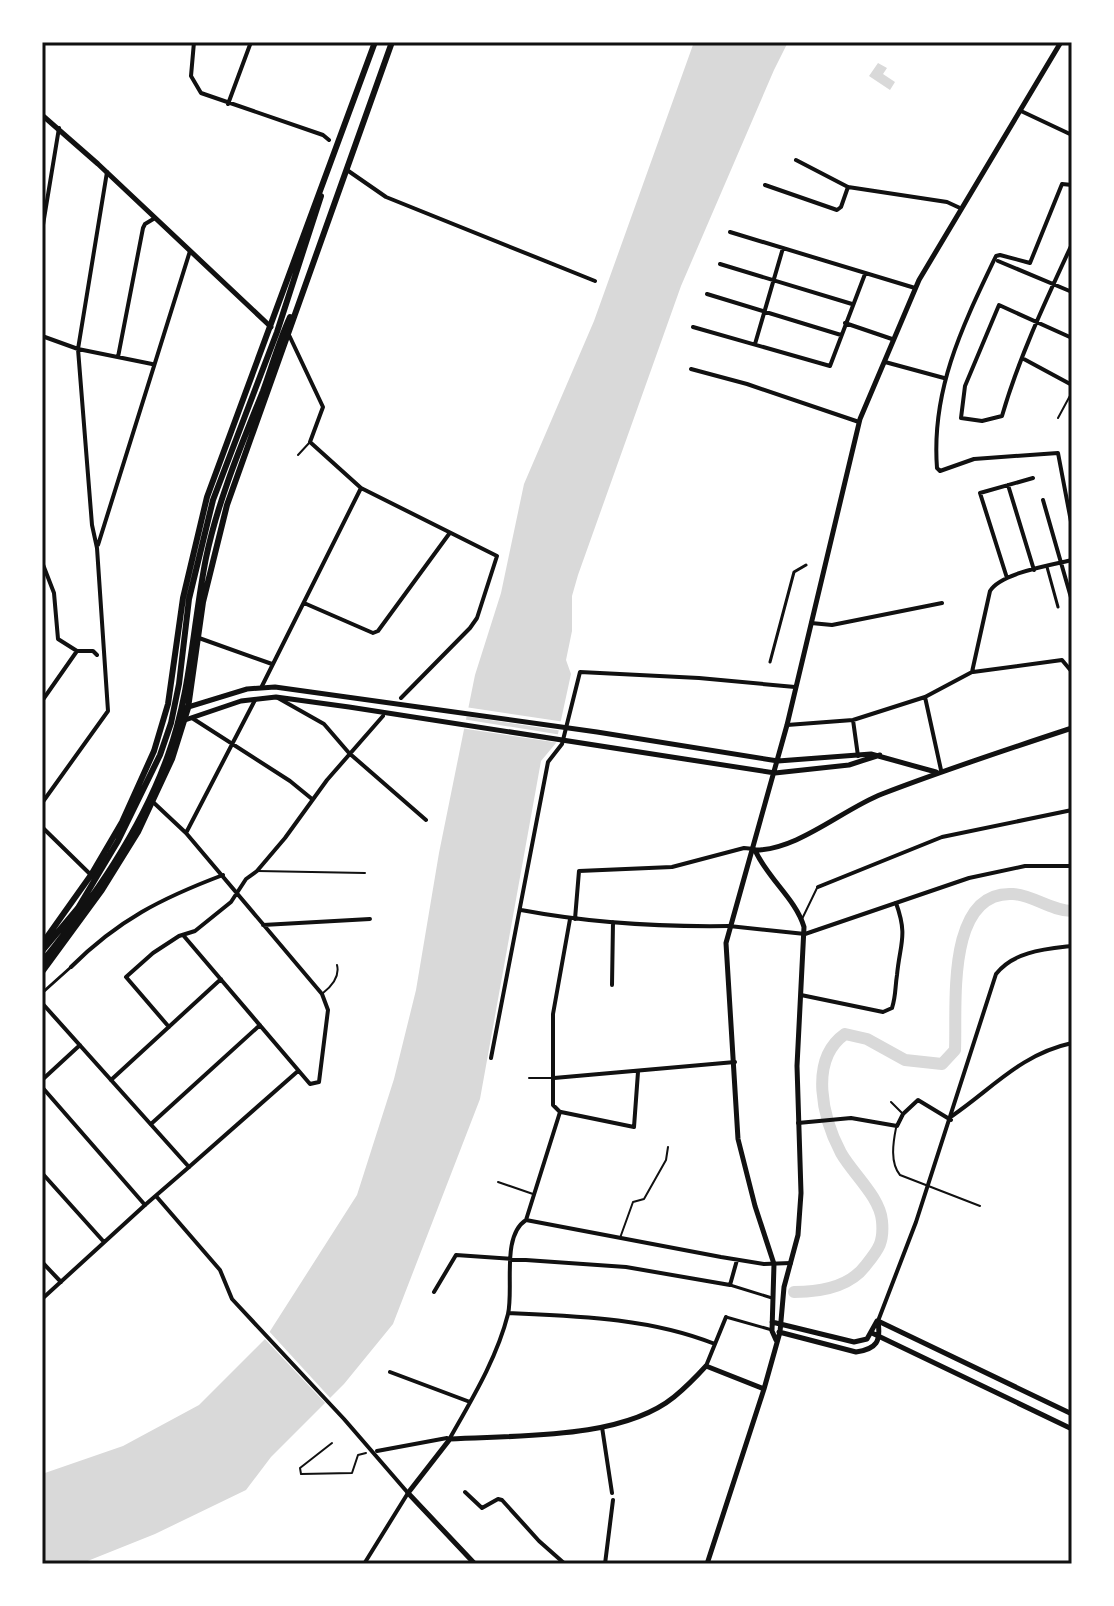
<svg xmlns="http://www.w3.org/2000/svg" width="1114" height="1606" font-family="Montserrat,sans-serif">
  <rect width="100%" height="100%" fill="#fff"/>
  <!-- water -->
  <path fill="#d9d9d9" d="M694 42H788L774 70 681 286 578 575 572 596V631L566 660 571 674 556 743 541 761 480 1099 393 1324 344 1384 271 1457 246 1490 155 1534 80 1564H42V1474L123 1446 199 1405 265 1339 357 1195 394 1079 416 990 439 853 475 675 501 593 524 484 594 321Z
    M878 63 887 68 883 74 895 82 890 90 869 76Z"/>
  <!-- pier -->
  <path fill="#fff" d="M465 707 565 722 563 731 463 716Z
    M462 719 562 735 560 743 460 728Z
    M267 1329 333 1401 328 1406 262 1336Z"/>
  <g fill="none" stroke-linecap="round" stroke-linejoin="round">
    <!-- river -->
    <path stroke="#d9d9d9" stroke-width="12" d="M794 1292C820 1292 850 1287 866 1265 879 1249 884 1242 882 1221 880 1197 853 1174 841 1153 823 1119 808 1060 845 1034L867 1039 905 1060 942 1064 955 1050C957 1007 945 890 1013 894 1033 895 1051 911 1072 911"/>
    <!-- service -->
    <path stroke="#111" stroke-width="2" d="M1058 418 1072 392
      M298 455 310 442
      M258 871 365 873
      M802 919 817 888
      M323 993C332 986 340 977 337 965
      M529 1078H553
      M891 1102 902 1113
      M896 1128C893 1143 890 1163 900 1175L980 1206
      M498 1182 533 1194
      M620 1238 633 1202 644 1199 666 1160 668 1147
      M332 1443 300 1468 301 1474 352 1473 358 1455 366 1453"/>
    <!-- pedestrian -->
    <path stroke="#111" stroke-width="3" d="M1047 567 1058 607
      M770 662 794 572 806 565
      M42 993 71 967
      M730 1285 772 1298
      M726 1317 772 1330"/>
    <!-- minor -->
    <path stroke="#111" stroke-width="4" d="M194 42 191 76 201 93 323 135 329 140
      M228 104 251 42
      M796 160 848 187 947 202 960 208
      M347 170 386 197 595 281
      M765 185 837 210 841 207 848 187
      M1072 185 1062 184 1030 263 1000 255 996 256C963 325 931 389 937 468L940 471 974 459 1058 453 1072 527
      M42 231 59 128
      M730 232 915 288
      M1072 244C1046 300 1019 357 1002 416L982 421 961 418 965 386 999 305 1072 338
      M998 261 1072 292
      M720 264 852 304
      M707 294 841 335
      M845 323 892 339
      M693 327 830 366 865 274
      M289 335 323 407 310 442 361 488 497 556 477 618 470 628 401 698
      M42 336 78 349 152 364
      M755 344 783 248
      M118 357 143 228 145 224 155 218
      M1022 358 1072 385
      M885 362 944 378
      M691 369 747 384 859 422
      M1008 485 1034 570
      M1043 500 1072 601
      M98 545 190 251
      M42 562 54 593 58 639 77 651H93L97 655
      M1007 578 980 493 1033 478
      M304 603 373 633 378 631 449 534
      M811 623 832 625 942 603
      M199 638 272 664
      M973 672 1062 660 1072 672
      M262 686 361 488
      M925 697 941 770
      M278 698 324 724 349 753 426 820
      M42 701 77 651
      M192 718 290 781 312 799
      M853 720 858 756
      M787 725 853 720 925 697 972 672 990 591C1001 573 1051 565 1072 560
      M153 802 186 833 322 994 328 1010 319 1082 310 1084 183 935
      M42 803 108 711 97 548 92 525 78 349 107 172
      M42 827 91 875
      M186 833 255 700
      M818 887 942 837 1072 810
      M521 910C590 923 659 927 729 926
      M575 919 579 871 672 867 744 848 754 849
      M263 925 370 919
      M71 967C118 920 162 898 223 875
      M612 985 613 922
      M801 995 883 1012 892 1008C896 996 895 987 897 975 900 943 908 936 896 903
      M169 1027 126 977 153 953 179 936 195 931 231 902 246 879 257 871 285 838 327 780 383 716
      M491 1058 548 762 562 744 580 672 699 678 795 687
      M554 1078 735 1062
      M111 1080 221 979
      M560 1112 553 1105V1014L570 919
      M561 1112 634 1127 638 1072
      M952 1116C993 1088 1021 1054 1072 1043
      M798 1123 851 1118 897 1126 903 1114 918 1100 951 1120
      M151 1124 260 1025
      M189 1167 298 1071
      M42 1173 104 1242
      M526 1220 721 1257 764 1264 791 1263
      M42 1262 61 1282
      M434 1292 456 1255 626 1267 730 1285 737 1260
      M42 1299 145 1205
      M509 1313C578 1316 650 1318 715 1344
      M706 1366 726 1317
      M390 1372 470 1402
      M602 1427 612 1493
      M450 1438C472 1399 497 1358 508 1314 514 1288 501 1236 526 1220L560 1112
      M377 1451 447 1438
      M465 1492 482 1508 498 1499 502 1500 539 1541 565 1564
      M605 1564 613 1500"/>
    <!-- tertiary -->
    <path stroke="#111" stroke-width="4" d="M1021 111 1072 135
      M729 926 805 934 969 878 1025 866H1072
      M42 1003 189 1167 145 1205 42 1087
      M42 1080 80 1045
      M156 1196 220 1270 232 1299 344 1419 408 1493 364 1564
      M878 1321 916 1222 996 974C1014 951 1046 949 1072 946"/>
    <!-- secondary -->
    <path stroke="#111" stroke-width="5" d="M42 115 98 164 271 327
      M185 708 247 689 275 687 597 732 778 761 871 754 936 772
      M185 720 241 701 276 697 349 707 775 773 849 765 880 755
      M754 850C797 851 843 809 882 794 944 770 1008 749 1072 728
      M878 1321 1072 1414
      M772 1322 854 1342 867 1339 877 1321
      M779 1332 856 1352C877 1349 881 1341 878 1322
      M872 1333 1072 1429
      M776 1340 772 1331 774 1264 755 1206 738 1139 726 943 787 725 860 419 919 280 1061 42
      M475 1564 408 1493 450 1439C516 1435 621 1440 674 1397 685 1388 696 1377 706 1366L764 1389
      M707 1564 764 1389 780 1332 784 1287 798 1235 801 1193 797 1066 804 927C796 899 767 878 755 850"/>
    <!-- primary -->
    <path stroke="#111" stroke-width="6" d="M42 944 91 875 122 822 154 751 168 704 183 598 207 497 375 42
      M42 951 78 908 118 841 160 755 171 723 179 684 189 599 213 500 277 332 321 196
      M42 962C92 900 141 831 168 755 191 692 193 623 206 558 218 500 241 446 263 391 272 366 279 341 290 317
      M42 972 102 890 138 832 172 759 188 708 203 602 227 505 392 42"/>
  </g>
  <!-- border -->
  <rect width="1114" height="1606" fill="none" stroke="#ffffff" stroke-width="88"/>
  <rect x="44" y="44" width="1026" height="1518" fill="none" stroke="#111" stroke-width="3"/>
</svg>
